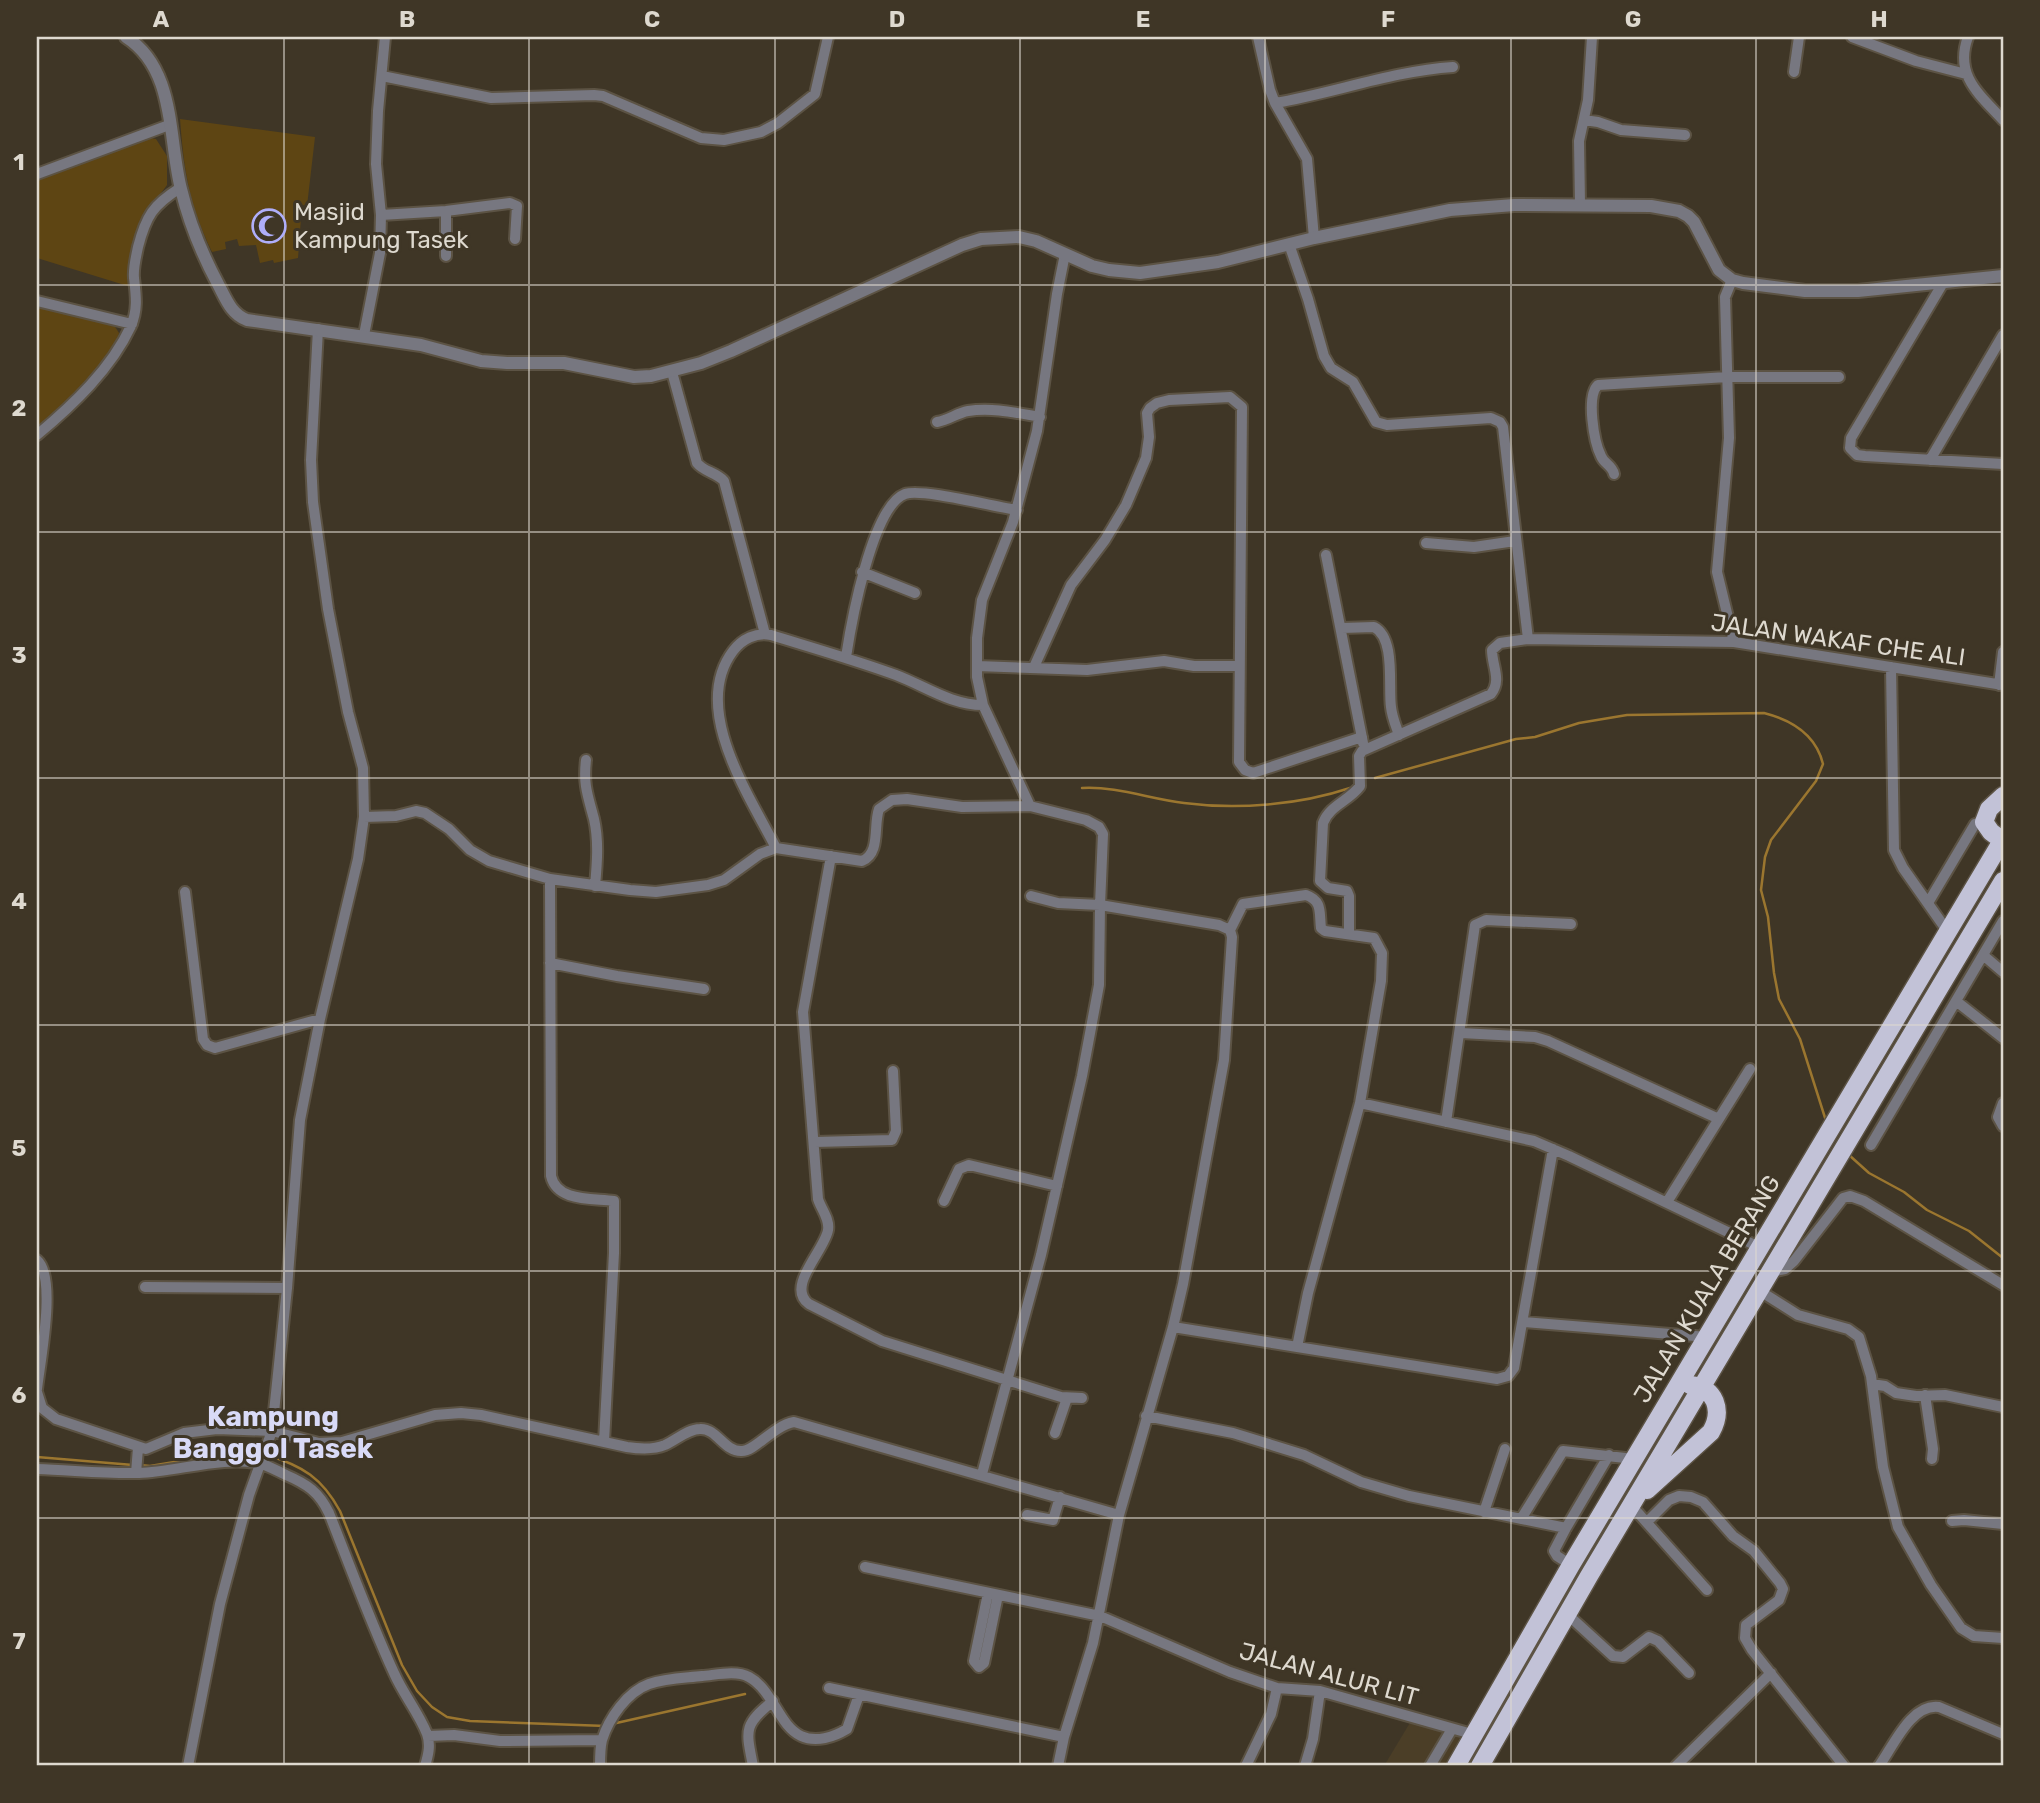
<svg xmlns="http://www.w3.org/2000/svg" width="2040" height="1803" font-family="Rubik,sans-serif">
  <rect width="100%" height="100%" fill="#3f3626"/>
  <!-- built -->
  <path fill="#4b3e27" d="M1414 1716 1465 1729 1444 1766H1384Z"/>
  <!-- green -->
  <path fill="#5e4513" d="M180 119 315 137 307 206 302 205 298 258 274 263 273 260 260 263 256 245 239 246 237 239 225 242 226 249 212 252C189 204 184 172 180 119Z
    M151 138 156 139 167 156V185L144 216 131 287 37 258V179Z
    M37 306 114 325 119 333C115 362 59 411 37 430Z"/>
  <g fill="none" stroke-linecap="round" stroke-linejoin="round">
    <!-- stream -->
    <path stroke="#9b762f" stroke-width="2.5" d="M1375 778 1516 739 1535 737 1579 723 1627 715 1764 713C1791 720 1816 735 1823 764L1816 781 1771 840 1765 857 1761 890 1768 917 1774 973 1779 999 1800 1039 1827 1124
      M1082 788C1116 786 1150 799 1184 803 1237 810 1299 805 1350 788
      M1849 1155 1869 1173 1904 1192 1927 1210 1969 1231 2003 1258
      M267 1455C303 1466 322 1478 340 1511L402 1665 417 1691 432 1707 447 1717 470 1721 606 1726
      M37 1457 133 1465
      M139 1465 150 1466 235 1452 261 1453
      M612 1724 745 1694"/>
    <defs>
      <path id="minor" d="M1258 37 1270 90 1275 103 1307 159 1314 238
        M1852 37 1916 61 1966 74
        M1968 37C1954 75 1979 94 2003 120
        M1794 72 1799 37
        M382 76 491 98 594 95 603 96 701 138 724 140 761 132 778 123 815 94 828 37
        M1275 103C1334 93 1393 71 1453 67
        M1584 120 1598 122 1621 130 1685 135
        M37 174 169 125
        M1580 204 1579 141 1588 100 1592 37
        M381 215 446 211 510 203 517 206 515 239
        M1289 244 1308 299 1324 356 1331 368 1353 382 1376 422 1387 425 1491 418 1500 422 1503 427 1528 639
        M446 256V211
        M1732 280 1725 297 1729 438 1717 572 1734 642
        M1943 283 1851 438 1850 448 1857 455 1865 456 2003 464
        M37 301 132 324
        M364 335 380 253 381 215 376 164 378 111 385 37
        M672 372 697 463C704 472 716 472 724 481L765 634
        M937 422C949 420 957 413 968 411 992 407 1017 413 1040 417
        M37 435C73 405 111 369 131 326 138 309 136 296 134 278 133 268 136 257 138 247 146 216 153 205 180 188
        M1930 460 2003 335
        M1614 474C1612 465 1604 464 1601 456 1594 442 1586 396 1598 385L1727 377H1839
        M1426 543 1474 547 1515 541
        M1326 555 1363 743
        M862 572 915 593
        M1342 628 1374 627C1396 638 1388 687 1391 707 1392 717 1396 726 1399 735
        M846 657C851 624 872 506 905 494 922 488 995 507 1017 510
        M977 666 1087 670 1164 661 1194 666H1239
        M1034 667 1071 585 1105 540 1126 505 1146 458 1149 437 1147 413 1150 408 1157 403 1169 400 1230 397 1242 407 1239 762 1245 770 1253 773 1362 737
        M1891 667 1894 850 1903 868 1948 932
        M1999 685 2003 652
        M586 760C583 785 588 796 594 819 599 841 597 864 595 886
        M1030 806 983 705 977 677V638L982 600 1013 522 1037 431 1057 294 1065 254
        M364 817 396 816 416 811 425 813 449 829 470 850 489 861 550 879 630 890 656 892 708 885 724 880 760 854 776 848 862 861C881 853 873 826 879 809L892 800 907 799 962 807 1030 806 1086 820 1099 827 1103 834 1100 905 1219 925 1230 930 1232 937 1224 1060 1183 1284 1173 1327 1119 1515 1093 1643 1064 1737 1058 1766
        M776 848C749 795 690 708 733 651 742 639 756 632 771 635 813 648 855 660 896 675 925 686 951 705 983 705
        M831 856 803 1012 818 1199C821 1209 830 1219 828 1230 825 1250 785 1287 809 1304L882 1341 1061 1397 1082 1398
        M550 879 551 1176C557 1202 592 1198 614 1201V1253L604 1442
        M185 892 203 1039 207 1045 215 1048 320 1019
        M1928 903 1975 824 1984 822
        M1230 930 1243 904 1306 895C1323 901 1319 913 1321 928L1325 931 1374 938 1382 953 1381 981 1360 1103 1308 1293 1297 1347
        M1349 934V896L1347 891 1328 888 1320 881 1323 823C1330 805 1349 801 1360 786L1359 756 1362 751 1491 694C1502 680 1492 666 1492 650L1500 643 1528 639 1734 642 2003 685
        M1983 955 2003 972
        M550 963 617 976 704 989
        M1956 1001 2003 1038
        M1461 1033 1535 1037 1548 1041 1719 1119
        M1360 1103 1534 1141 1569 1156 1761 1248
        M2003 1103 1998 1117 2003 1126
        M1446 1122 1475 925 1486 920 1571 924
        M815 1142 892 1140 896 1131 893 1071
        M1871 1145 2003 921
        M944 1201 959 1169 969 1165 1057 1186
        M1667 1202 1750 1069
        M37 1260C57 1277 40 1362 37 1389
        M1771 1272 1785 1269 1794 1261 1843 1198 1850 1196 1864 1201 2003 1285
        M145 1287 287 1288
        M1760 1291 1798 1315 1848 1329 1859 1337 1871 1376 1883 1467 1898 1527 1931 1585 1961 1628 1974 1636 2003 1638
        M1523 1322 1707 1337
        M1173 1327 1497 1379 1508 1376 1514 1368 1553 1149
        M1872 1384 1885 1386 1896 1393 1916 1396 1945 1395 2003 1407
        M37 1392 42 1408 56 1419 146 1449 184 1433 217 1429 272 1431 319 1443 342 1442 435 1415 461 1413 481 1415 627 1447C640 1449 653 1450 665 1445 676 1440 688 1429 700 1429 717 1428 724 1452 742 1451 755 1451 773 1426 794 1422L1119 1515
        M1925 1395 1933 1449 1932 1459
        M1146 1416 1233 1433 1304 1455 1361 1482 1409 1496 1566 1528
        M1055 1433 1067 1398
        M37 1469C71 1470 105 1474 139 1473 177 1472 224 1455 262 1464 270 1467 278 1471 286 1475 307 1484 319 1492 329 1513 350 1566 370 1621 394 1673 403 1694 419 1713 427 1734 431 1745 428 1756 425 1766
        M136 1473 138 1448
        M982 1474 1041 1255 1082 1076 1099 985 1100 905 1058 903 1031 896
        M1631 1505 1707 1590
        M1484 1512 1505 1449
        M1027 1515 1053 1520 1060 1497
        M1521 1519 1563 1451 1634 1459
        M1648 1521 1669 1500 1679 1496 1691 1497 1703 1502 1733 1536 1754 1551 1780 1583 1783 1589 1779 1600 1746 1625 1745 1638 1752 1650 1844 1766
        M1952 1521 1964 1520 2003 1524
        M1571 1565 1557 1556 1554 1551 1566 1528 1609 1455
        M865 1567 1100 1616 1230 1672 1277 1688 1320 1691 1472 1734
        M988 1593 974 1661 979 1667 984 1663 998 1595
        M1567 1614 1613 1656 1623 1657 1649 1637 1658 1641 1689 1673
        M829 1688 1064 1737
        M428 1736 454 1735 500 1741 602 1740
        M188 1766 220 1604 249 1495 272 1431 287 1288 300 1120 320 1019 358 859 364 817 363 768 348 712 328 609 313 502 311 460 318 329
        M600 1766C600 1758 600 1748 602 1740 609 1718 627 1692 649 1684 666 1678 684 1678 702 1676 716 1675 736 1670 749 1677 773 1690 779 1726 801 1736 816 1743 834 1737 847 1729L859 1695
        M753 1766C746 1730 743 1725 773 1701
        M1246 1766 1271 1714 1277 1688
        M1305 1766 1313 1739 1320 1691
        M1430 1766 1452 1729
        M1676 1766 1771 1673
        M1879 1766C1893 1747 1911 1703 1939 1707L2003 1734"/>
      <path id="tertiary" d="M126 37C176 69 168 138 181 189 189 222 202 254 218 284 226 299 231 314 247 320L421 345 481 361 507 363H564L634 377 651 376 701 363 731 351 962 245 981 239 1019 237 1036 241 1092 266 1109 270 1140 273 1218 262 1314 238 1450 210 1514 205 1651 206 1679 211 1688 216 1694 222 1719 270 1732 280 1743 283 1805 291H1858L2003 276"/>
      <path id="trunk" d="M2003 796 1989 809 1984 822 1991 832 2003 841
        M1647 1490 1711 1432C1723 1411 1716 1387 1690 1385
        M1456 1766 1571 1565 2003 839
        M1480 1766 1589 1576 2003 881"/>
    </defs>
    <!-- minor casing -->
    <use href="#minor" stroke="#5c5344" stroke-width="14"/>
    <!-- tertiary casing -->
    <use href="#tertiary" stroke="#5c5344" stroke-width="16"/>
    <!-- trunk casing -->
    <use href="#trunk" stroke="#5c5344" stroke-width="21"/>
    <!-- minor -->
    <use href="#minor" stroke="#777780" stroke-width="10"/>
    <!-- tertiary -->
    <use href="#tertiary" stroke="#777780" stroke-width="12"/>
    <!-- trunk -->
    <use href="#trunk" stroke="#c2c2d7" stroke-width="18"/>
  </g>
  <!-- grid -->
  <path fill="none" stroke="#ded9cf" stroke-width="2" stroke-opacity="0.55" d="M284 37V1766M529 37V1766M775 37V1766M1020 37V1766M1265 37V1766M1511 37V1766M1756 37V1766M37 285H2003M37 532H2003M37 778H2003M37 1025H2003M37 1271H2003M37 1518H2003"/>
  <!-- icons -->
  <defs>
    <symbol id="mosque-ring" viewBox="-11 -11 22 22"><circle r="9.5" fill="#3f3626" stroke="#afaefa" stroke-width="1.5"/><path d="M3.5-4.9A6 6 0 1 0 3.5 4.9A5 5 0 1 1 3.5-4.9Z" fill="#afaefa"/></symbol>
  </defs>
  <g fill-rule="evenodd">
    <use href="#mosque-ring" x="250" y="207" width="38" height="38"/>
  </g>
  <g text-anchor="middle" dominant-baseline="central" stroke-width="6" stroke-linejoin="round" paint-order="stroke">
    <!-- poi labels -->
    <g font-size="24" fill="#ded9cf" stroke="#3f3626" text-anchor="start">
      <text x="294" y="212">Masjid<tspan x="294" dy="28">Kampung Tasek</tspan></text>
    </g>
    <!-- street labels -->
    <g font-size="24" fill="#ded9cf" stroke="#3f3626">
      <text transform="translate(1838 640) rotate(8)">JALAN WAKAF CHE ALI</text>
      <text transform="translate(1707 1289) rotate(-59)">JALAN KUALA BERANG</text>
      <text transform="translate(1329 1674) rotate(15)">JALAN ALUR LIT</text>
    </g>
    <!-- quarter labels -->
    <g font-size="28" font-weight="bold" fill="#d9daf7" stroke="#3f3626">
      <text x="273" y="1416">Kampung<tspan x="273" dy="32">Banggol Tasek</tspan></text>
    </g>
  </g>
  <!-- border -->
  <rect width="2040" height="1803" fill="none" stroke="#3f3626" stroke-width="77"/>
  <rect x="38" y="38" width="1964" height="1726" fill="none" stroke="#ded9cf" stroke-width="2.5"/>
  <g font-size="23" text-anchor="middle" font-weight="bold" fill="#ded9cf">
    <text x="161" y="27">A</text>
    <text x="407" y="27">B</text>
    <text x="652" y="27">C</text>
    <text x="897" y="27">D</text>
    <text x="1143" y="27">E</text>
    <text x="1388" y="27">F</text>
    <text x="1633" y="27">G</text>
    <text x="1879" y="27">H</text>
    <text x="19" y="170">1</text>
    <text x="19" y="416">2</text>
    <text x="19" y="663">3</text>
    <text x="19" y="909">4</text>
    <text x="19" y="1156">5</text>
    <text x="19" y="1403">6</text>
    <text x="19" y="1649">7</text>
  </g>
</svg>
